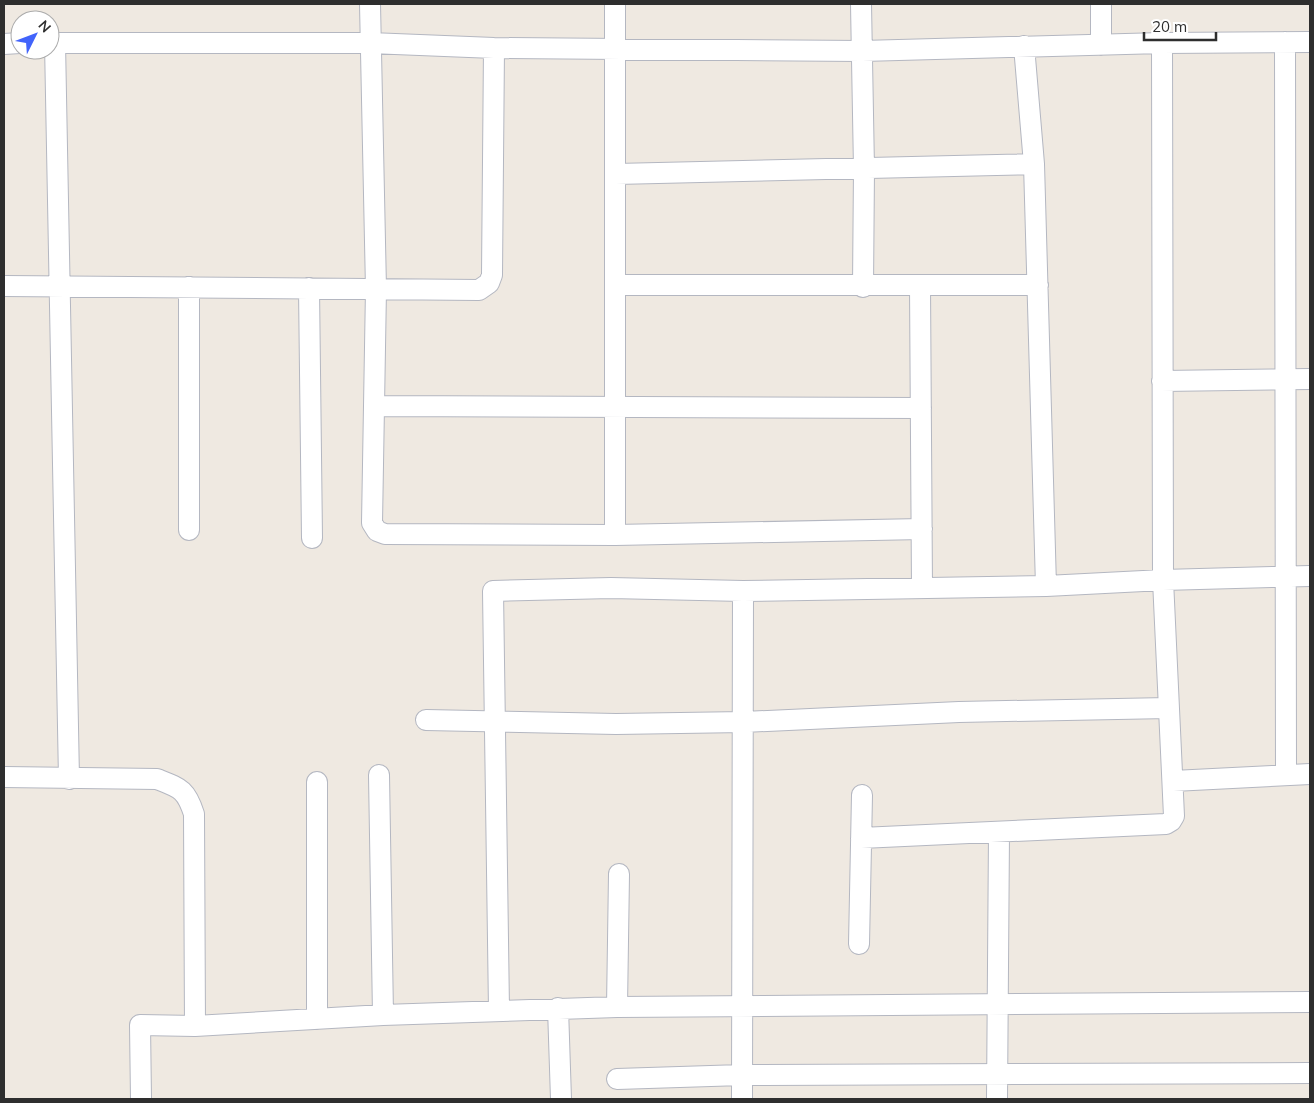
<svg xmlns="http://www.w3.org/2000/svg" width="1314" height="1103" font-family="Mulish,sans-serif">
  <rect width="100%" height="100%" fill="#efe9e1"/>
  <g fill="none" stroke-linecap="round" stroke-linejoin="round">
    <defs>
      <path id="minor" d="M370 4 376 289 372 523 377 531 385 534 615 535 922 529
        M861 4 864 169 863 287
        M1101 4V45
        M1285 42 1286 774
        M50 43H370L494 48 862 51 1162 43 1310 42
        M55 43 69 779
        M4 44 20 43
        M616 174 1034 164
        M616 285H1038
        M4 286 479 290 489 283 492 275 494 48
        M920 286 922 588
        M189 287V530
        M309 288 312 538
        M1162 381 1310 379
        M375 406 921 408
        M615 535V4
        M1046 586 1163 580 1310 576
        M426 720 616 724 744 722 959 712 1168 708
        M379 775 383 1015
        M4 777 157 779C180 788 186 789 194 814L195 1026
        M1173 781 1310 774
        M861 838 1166 824 1171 821 1174 816 1163 580 1162 43
        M859 944 862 795
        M617 1007 1310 1002
        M558 1008 561 1099
        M499 1010 493 591 611 588 743 591 1046 586 1034 164 1024 46
        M317 1019V782
        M617 1079 742 1075 1310 1073
        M141 1099 140 1025 195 1026 383 1015 617 1007 619 874
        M742 1099 743 591
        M997 1099 999 833"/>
    </defs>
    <!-- minor casing -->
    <use href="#minor" stroke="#b4b7c1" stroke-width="22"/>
    <!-- minor -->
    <use href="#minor" stroke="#fff" stroke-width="20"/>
  </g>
  <!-- border -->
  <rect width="1314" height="1103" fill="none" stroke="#2e2e2e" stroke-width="10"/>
  <!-- north arrow -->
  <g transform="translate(35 35) rotate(48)"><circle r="24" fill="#ffffff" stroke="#ababab"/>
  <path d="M0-4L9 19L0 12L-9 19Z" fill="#4264fb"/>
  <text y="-8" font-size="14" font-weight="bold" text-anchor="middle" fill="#2e2e2e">N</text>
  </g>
  <!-- scale -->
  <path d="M1144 32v8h72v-8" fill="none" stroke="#2e2e2e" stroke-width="2.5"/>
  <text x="1152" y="32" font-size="15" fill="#2e2e2e" stroke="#ffffff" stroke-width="4" paint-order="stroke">20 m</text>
</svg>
